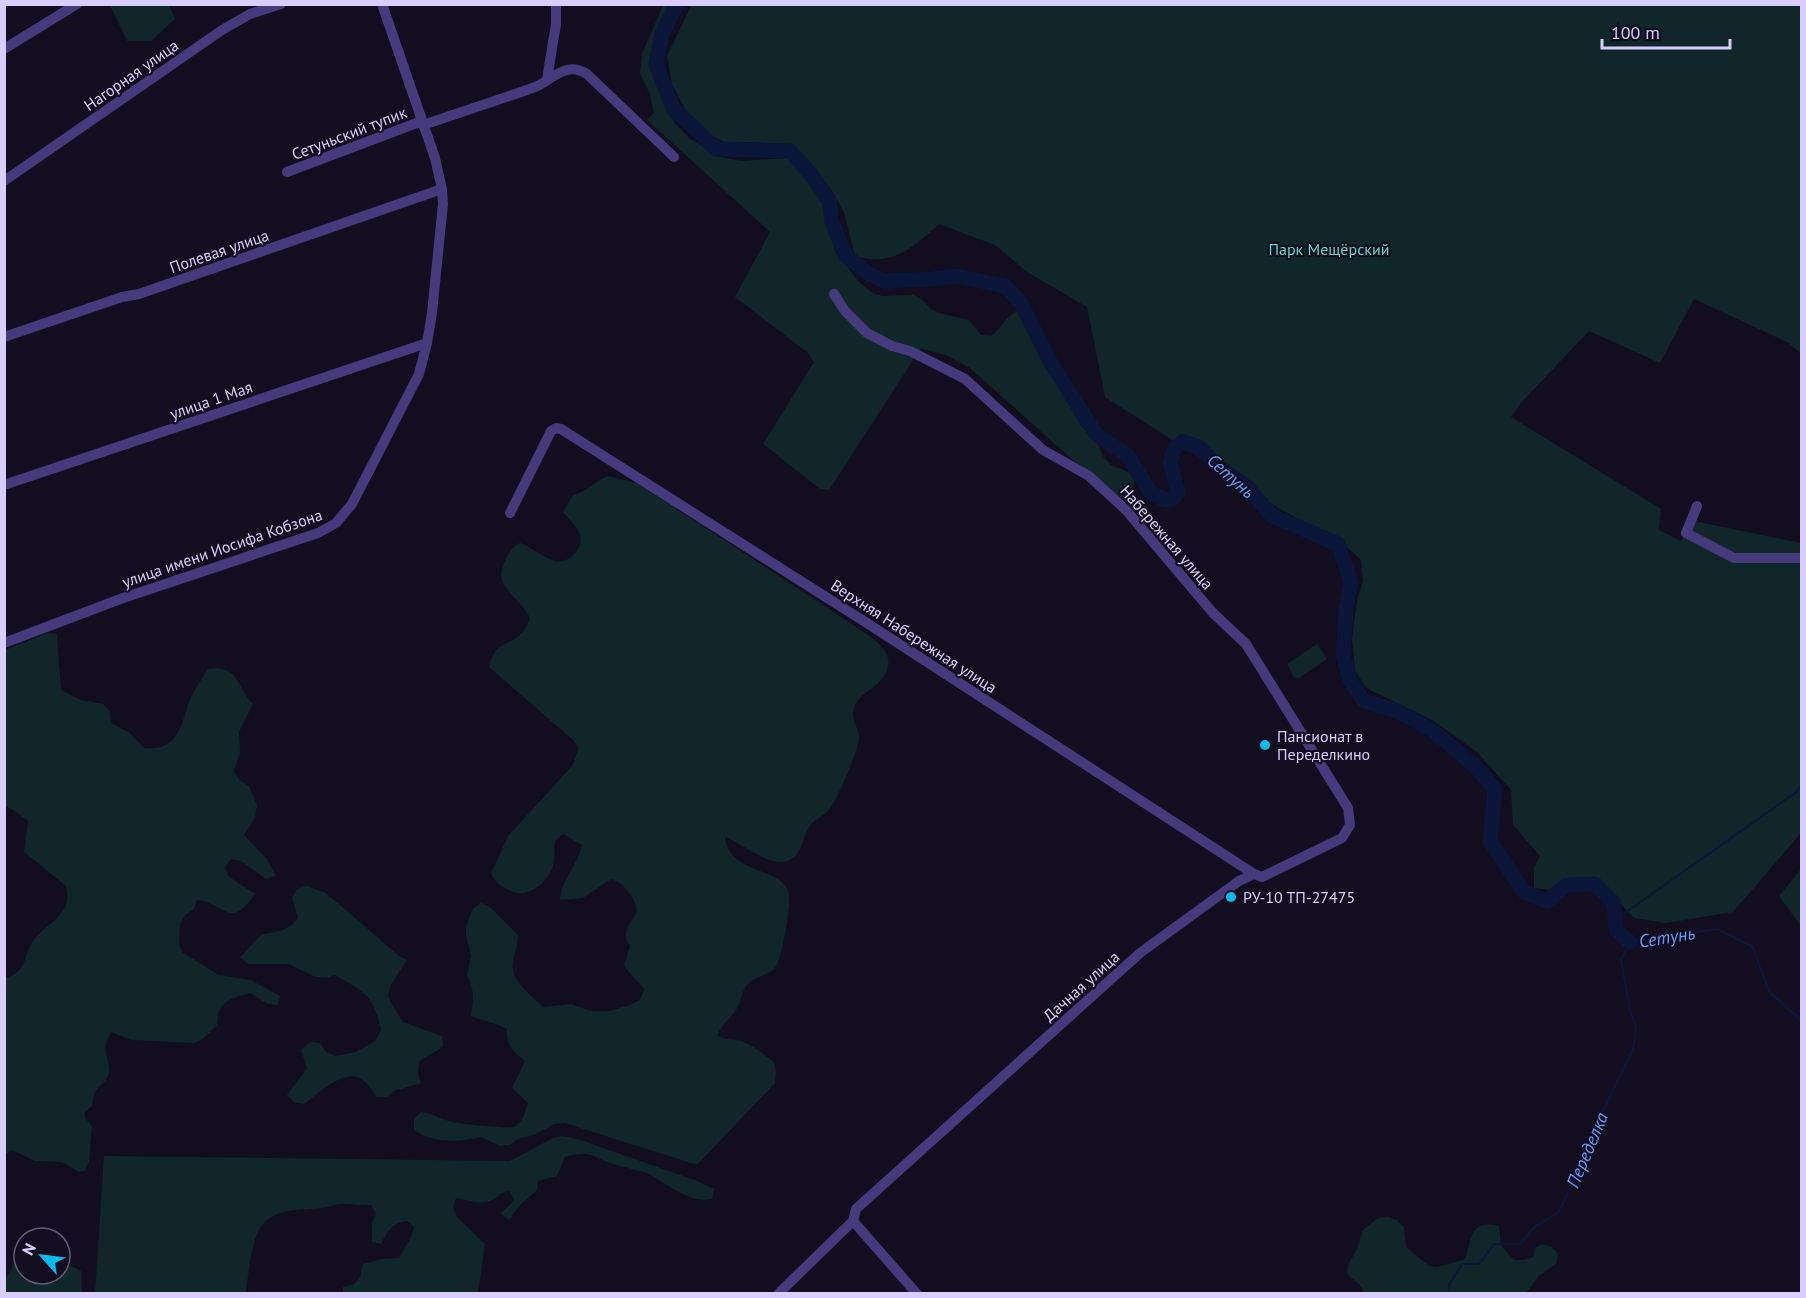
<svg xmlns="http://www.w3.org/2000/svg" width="1806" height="1298" font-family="'PT Sans',sans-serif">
  <rect width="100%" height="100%" fill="#120d1f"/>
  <!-- green -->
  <path fill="#102629" d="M692 4 1801 5V354L1789 343 1694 299 1660 363 1589 331 1521 403 1511 417 1661 509 1659 530 1681 541 1694 521 1801 543V833L1733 912 1666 923 1634 918 1601 884 1567 880 1549 890 1534 888V868L1540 856 1513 825 1511 790 1477 752 1432 720 1366 688 1355 670 1352 638 1357 600 1363 581 1361 560 1341 542 1280 509 1105 397 1087 307 1027 272 995 245 939 224C912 248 894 267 855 256L844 212 832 191 807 159 777 144 753 142H724L702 130 686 111 672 84 667 56Z
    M110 5H169L175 19 151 41H127Z
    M663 5H672L656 46 653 63 665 106 675 123 689 138 721 157 741 161 787 158 796 162 821 193 835 251 859 282 874 294 883 296 913 295 921 299 931 309 939 313 969 320 981 335 991 336C1003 328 1005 316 1018 310L1025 315 1051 370 1081 426 1096 440 1104 458 1111 465 1128 472 1134 479 1133 490 1127 498 1117 499 1112 495 970 368 948 356 921 348 829 490 820 489 763 444 814 362 808 353 735 297 770 232 647 120 654 113 650 94 640 74 642 54Z
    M608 476 637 483 855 626C867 635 892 648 888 666 884 687 860 691 854 707 850 720 859 726 859 738 859 750 837 800 829 810 823 817 814 819 809 827 801 841 802 859 783 862 766 864 741 843 725 837 729 876 784 866 789 894 791 905 782 962 774 969 767 976 753 977 747 985 741 992 741 1003 736 1010 729 1020 722 1024 717 1036 726 1040 732 1039 741 1041 753 1045 763 1054 774 1062L776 1072 775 1083 697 1165 565 1123 554 1124 536 1134 518 1139 510 1145 500 1146 481 1137C459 1142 433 1144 414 1130V1119L421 1112C433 1113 442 1120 453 1122 461 1124 508 1129 514 1127 523 1122 525 1112 528 1103L512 1088 525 1061C513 1051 506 1046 507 1029 494 1022 484 1021 471 1016 473 1001 475 990 467 976L471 955 466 937V927L473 908 481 903 490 907 518 935C518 946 514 953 513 964 510 980 532 996 543 1007L572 1004 590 1011H610L630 1005 640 1000 644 989C637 979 629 975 624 965L630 946C628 943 626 940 626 937 624 919 648 918 629 893 623 885 620 882 611 879L583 898 560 900C561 880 578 865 582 845L563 834 555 841C554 848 555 853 554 860 553 878 530 900 511 891 501 886 495 883 491 873L508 836 572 766 579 748 573 740 489 667C496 639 508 648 523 632 526 628 528 622 530 618 520 596 491 587 505 561 509 552 511 548 520 543 532 547 542 557 554 561 568 565 584 549 580 535 577 526 569 519 563 512L573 495C587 492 594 481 608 476Z
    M47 633 57 634 61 690 81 700 103 704 110 711 111 723 130 733 144 748C178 751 180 728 189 702 193 691 202 679 208 669 237 663 237 687 253 704L239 732 240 753 234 771 239 780 249 786 257 805 255 818 244 835 267 859 276 876 266 879 241 861 231 859 225 867 228 876 255 894C229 931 228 904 197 900L194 909 185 915 180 924 179 944 183 953 219 975 251 980 280 996 278 1005 268 1004 250 993C230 999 217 1001 217 1025L203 1039 194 1043 132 1040 111 1032C109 1036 106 1041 106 1045 104 1054 111 1065 109 1073 105 1088 94 1082 92 1106L85 1112V1118L92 1126 89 1162 84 1171 79 1172 62 1162 35 1161 12 1150 5 1154V978C30 972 22 951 37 936 46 926 61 918 66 905 68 898 67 893 66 886L24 852 28 821 12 809 5 806V650Z
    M1317 644 1327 659 1299 678 1294 677 1287 664Z
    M1801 869 1802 926H1801L1779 896Z
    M307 886 326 893 399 956 407 960 390 986 388 996 392 1005 403 1022 442 1036 443 1046C436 1053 427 1055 419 1062L418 1073 421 1083 394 1091 387 1097H376C373 1092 370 1086 365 1082 348 1064 319 1093 304 1104L294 1102 287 1095 307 1068 301 1050 310 1042 320 1043 326 1052 335 1056 356 1052 375 1041 381 1030C373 994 365 993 335 975L326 978 316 977 288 964H248L240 957 262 934C277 932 288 931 298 918L292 898 297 889Z
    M562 1136 581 1140 697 1181 714 1189 712 1199C689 1204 668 1184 649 1174 638 1169 625 1168 613 1164 592 1157 591 1149 565 1157L557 1176 538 1181 537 1190 521 1204 509 1220 501 1214 514 1200 510 1191C496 1193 501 1196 492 1200 481 1205 467 1200 456 1198L453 1207 457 1217 485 1244 478 1293H343V1287L353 1285 360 1277 363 1264 382 1259 399 1258 411 1237 414 1227 407 1221C392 1223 388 1231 381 1244L372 1242V1222L376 1214 371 1205C360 1206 349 1203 339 1204 333 1205 327 1208 321 1208 298 1211 272 1207 259 1230 251 1244 248 1278 246 1293H95L104 1156 510 1161 553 1138Z
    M1388 1217 1397 1220 1404 1227 1406 1247 1429 1266 1438 1267 1465 1259C1472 1238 1470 1219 1499 1226L1501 1245 1514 1260H1524L1533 1257 1536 1247 1542 1244 1552 1247 1558 1254 1556 1264 1539 1276 1526 1293H1363L1362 1287 1347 1274 1348 1265 1357 1249 1363 1230 1378 1218Z
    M24 1246V1274H60V1260L81 1271 82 1293H5V1278C14 1268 15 1254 24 1246Z"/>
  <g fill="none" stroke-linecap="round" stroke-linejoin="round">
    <!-- stream -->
    <path stroke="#0b163a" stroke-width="2" d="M1615 920 1795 793 1802 785
      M1450 1294 1449 1285 1462 1264H1479L1494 1244H1520L1534 1227 1558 1213 1572 1185 1585 1148 1633 1049 1636 1027 1630 1011 1621 960 1630 942 1717 929 1753 947 1769 992 1802 1021"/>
    <!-- river -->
    <path stroke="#0b163a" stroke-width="15" d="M677 4 662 34 656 64 673 108 716 149 790 151 813 177 830 202 832 222 846 256 868 273 884 281 933 279 956 276 1005 286 1021 303 1051 363 1096 434 1128 456 1151 493 1165 500 1173 499 1178 492 1170 462 1175 447 1183 442 1199 447 1219 467 1247 487 1272 516 1338 544 1351 582 1346 609 1343 656 1351 682 1364 701 1397 711 1432 730 1476 767 1495 789 1490 841 1524 892 1547 901 1567 885 1595 884 1614 903 1616 930 1630 942"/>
    <!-- minor -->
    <path stroke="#443a7c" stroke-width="10" d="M4 49 77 4
      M547 79 556 24V4
      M423 125 527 90C531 88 537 87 541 84 557 75 568 62 587 74L674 157
      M287 172 422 121
      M4 181 222 30 250 14 281 4
      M834 294 845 311 867 333 892 346 910 351 965 379 1043 450 1089 476 1126 510 1213 613 1246 644 1348 808 1350 825 1342 838 1262 877 1254 874 1239 881 1140 953 856 1209 853 1221
      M4 337 122 297 139 294 442 189
      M4 485 427 343
      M1697 506 1686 533 1734 558H1802
      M510 513 551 431 556 428 561 429 870 625 1254 874
      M4 643 123 598 318 533 336 523 352 504 419 374 427 343 432 313 443 204 442 189 435 158 382 4
      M853 1221 917 1294
      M778 1294 853 1221"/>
  </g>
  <!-- markers -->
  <g fill="#09bbed" stroke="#120d1f" stroke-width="2">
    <circle cx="1265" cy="745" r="6"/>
    <circle cx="1231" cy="897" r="6"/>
  </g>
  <g text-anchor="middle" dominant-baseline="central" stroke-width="4.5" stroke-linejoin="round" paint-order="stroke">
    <!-- street labels -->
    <g font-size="16" fill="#d8cdfd" stroke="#120d1f">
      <text transform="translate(131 75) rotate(-35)">Нагорная улица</text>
      <text transform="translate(349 133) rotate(-21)">Сетуньский тупик</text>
      <text transform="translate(219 251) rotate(-19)">Полевая улица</text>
      <text transform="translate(211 400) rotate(-19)">улица 1 Мая</text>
      <text transform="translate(1167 537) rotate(49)">Набережная улица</text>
      <text transform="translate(222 548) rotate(-19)">улица имени Иосифа Кобзона</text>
      <text transform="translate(914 636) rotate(33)">Верхняя Набережная улица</text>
      <text transform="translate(1081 986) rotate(-42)">Дачная улица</text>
    </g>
    <!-- park labels -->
    <g font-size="16" fill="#5cdaca" stroke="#120d1f">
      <text x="1329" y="249">Парк Мещёрский</text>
    </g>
    <!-- poi labels -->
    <g font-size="16" fill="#d8cdfd" stroke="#120d1f" text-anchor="start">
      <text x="1277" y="736">Пансионат в<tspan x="1277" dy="18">Переделкино</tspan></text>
      <text x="1243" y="897">РУ-10 ТП-27475</text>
    </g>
    <!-- water labels -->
    <g font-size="18" font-style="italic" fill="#5f9ff9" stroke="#120d1f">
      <text transform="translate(1231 476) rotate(42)">Сетунь</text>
      <text transform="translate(1667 937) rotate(-9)">Сетунь</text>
      <text transform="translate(1587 1150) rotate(-67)">Переделка</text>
    </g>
  </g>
  <!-- border -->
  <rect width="1806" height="1298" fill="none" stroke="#d8cdfd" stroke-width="12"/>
  <!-- north arrow -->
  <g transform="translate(42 1256) rotate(298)"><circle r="28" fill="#120d1f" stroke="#615a78" stroke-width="1.5"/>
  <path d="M0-4.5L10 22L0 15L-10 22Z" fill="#09bbed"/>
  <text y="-9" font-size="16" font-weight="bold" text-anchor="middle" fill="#d8cdfd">N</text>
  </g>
  <!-- scale -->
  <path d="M1602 39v9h128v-9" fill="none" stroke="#d8cdfd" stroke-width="3"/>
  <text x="1611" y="39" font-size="18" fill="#d8cdfd" stroke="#120d1f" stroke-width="4.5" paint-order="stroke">100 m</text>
</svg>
